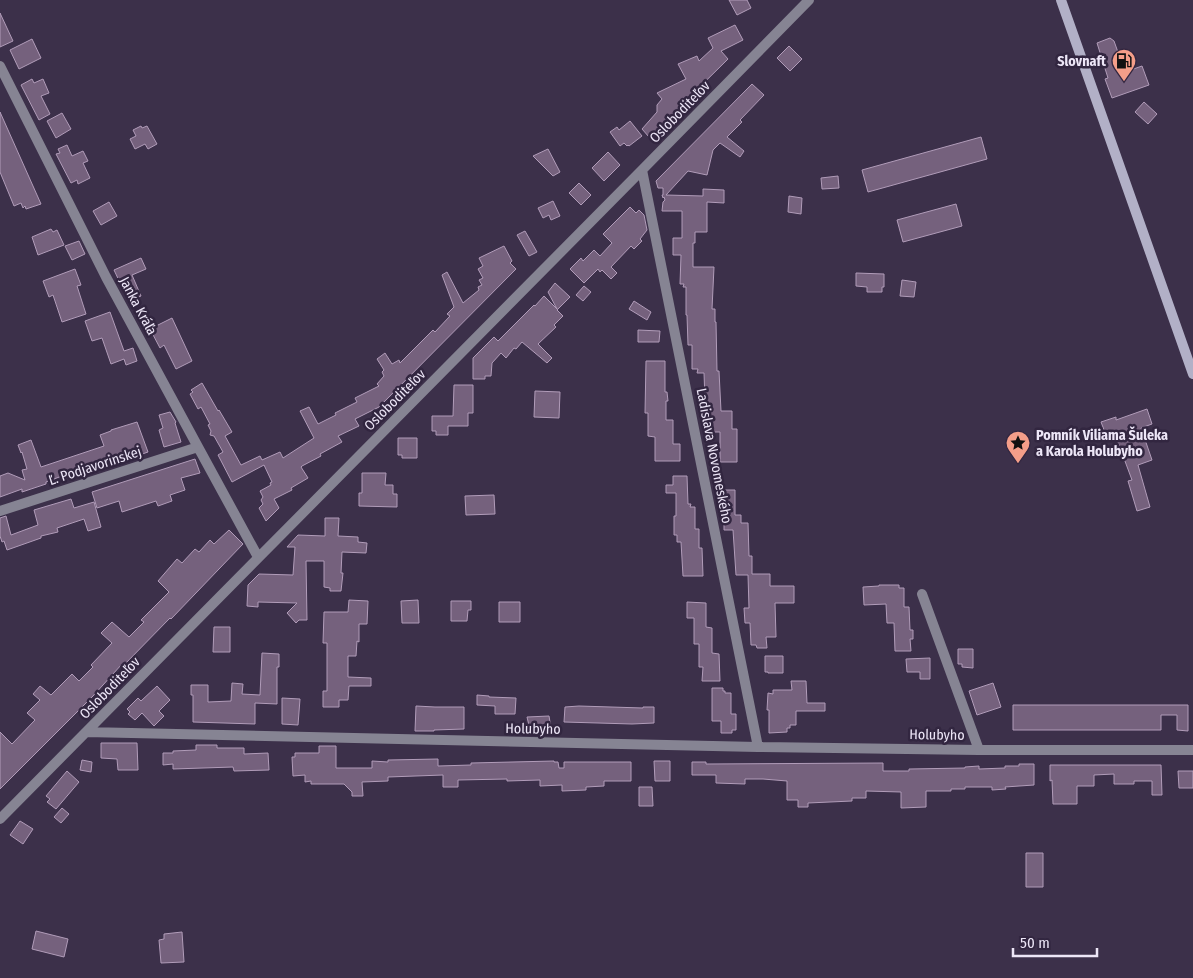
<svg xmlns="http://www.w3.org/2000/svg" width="1193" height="978" font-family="'Fira Sans Condensed',sans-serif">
  <rect width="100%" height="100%" fill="#3c304a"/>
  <!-- building -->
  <path fill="#75617d" stroke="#b19cb9" d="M729 0H747L751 8 737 15Z
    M0 13 13 41 0 47Z
    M735 25 743 40 721 51 728 59 649 137 642 129 657 112V105L662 99 657 93 686 79 678 64 697 56 699 61 713 48 708 38Z
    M1110 38 1114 41 1125 72 1142 66 1149 85 1112 98 1105 79 1108 78 1097 43Z
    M32 39 41 58 19 69 10 50Z
    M789 46 802 59 790 71 777 58Z
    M32 79 34 83 43 79 49 93 41 96 50 114 39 120 21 85Z
    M752 84 764 95 740 120 742 122 727 137 744 151 740 157 720 143 713 150 707 175 688 171 666 195 703 196V189L724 190V203L707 202V232H695V243H693V267H714L712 309H715V322H716L717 371H719L721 411H732V429H737V462H720V432H706V400H705L704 373H697L698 369H692V345H688L687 315H686V287H683L684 284H680L681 255H673V238H682V211H662L663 202 665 200 664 197 663 198 662 195H663V188H658L656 181Z
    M1144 102 1157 114 1148 124 1135 112Z
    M0 112 41 204 26 209 25 206 23 208 21 203 14 206 0 172Z
    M62 113 71 129 56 138 47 121Z
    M630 121 642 136 629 146 628 145 627 146 624 143 620 146 610 132 617 127 619 130Z
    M141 126 142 128 147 126 157 144 148 149 145 144 135 149 130 139 136 136 133 130Z
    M981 137 987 159 868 192 862 170Z
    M67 145 72 156 83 151 88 161 83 163 90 178 78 184 77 180 71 183 56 154 60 153 58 149Z
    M548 149 560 172 553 176 533 156Z
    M608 152 620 165 604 181 592 168Z
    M838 176 839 188 822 189 821 178Z
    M579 183 591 195 581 205 569 193Z
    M789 196 802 198 801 214 788 212Z
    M553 201 560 216 551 220 549 215 543 218 538 208Z
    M109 202 117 216 101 225 93 211Z
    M956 204 962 226 903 242 897 220Z
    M630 207 636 213 639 210 644 215 647 230 640 239 642 241 634 249 631 246 611 267 617 273 611 279 602 270 600 272 598 269 584 283 570 269 581 258 583 261 594 250 600 256 612 243 603 234Z
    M51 229 53 232 57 230 64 245 38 255 32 237Z
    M525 231 537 252 529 256 517 235Z
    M79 241 85 254 72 260 65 246Z
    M504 246 512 261 510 263 516 269 379 407 355 419 359 426 338 436 342 442 320 454 321 456 302 466 301 467 308 478 291 488 292 490 274 499 279 508 266 521 259 508 263 504 261 500 263 497 260 491 271 485 270 483 272 482 264 465 232 482 218 455 223 452 214 436 210 435 211 431 208 425 210 424 201 407 198 409 190 394 193 392 191 390 202 383 218 411 219 410 232 432 225 436 241 465 260 456 262 460 280 452 283 458 314 438 300 411 309 407 318 424 336 415 335 413 357 402 355 398 379 386 377 384 384 376 382 372 384 370 377 359 385 353 392 364 399 360 400 363 433 330 435 332 450 316 447 314 454 307 442 275 447 272 463 303 479 290 478 287 482 285 479 280 483 278 478 269 483 266 479 258Z
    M141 258 146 269 132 275 141 296 131 300 124 287H122L114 270Z
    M75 269 81 285 77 286 86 314 62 322 53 295 49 297 43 281Z
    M856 273 884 274V287H882V292H867V287L856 286Z
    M902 280 916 282 914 297 900 296Z
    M555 283 570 297 557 310 563 316 554 325 556 327 538 344 552 358 547 363 522 342 516 349 514 348 506 358 501 353 492 363 491 376H485V379H473V358L494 337 498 341 534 305 535 306 544 296 557 309 548 292Z
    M584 286 591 292 583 301 576 295Z
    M634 301 651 312 647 320 629 309Z
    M110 312 124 351 133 348 137 361 126 365 124 359 111 364 102 338 92 341 85 321Z
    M172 318 192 361 176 369 164 345 160 348 150 329Z
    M638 330 660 331 659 342H638Z
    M646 361H665V392H667L668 401H666V420H673V444H680V461H655V437L648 436V413H645Z
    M454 385H473V413H468V426H448V435H436V431H432V416H453Z
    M535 391 560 392 559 418 534 417Z
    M1147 409 1152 424 1141 428 1152 460 1138 465 1150 507 1137 511 1128 481 1132 480 1116 437 1108 440 1101 422 1116 417V420Z
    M170 412 176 422 175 423 181 442 164 447 159 430 163 428 159 415Z
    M137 422 148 452 131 458 129 452 113 458 115 463 99 468 97 464 80 470 81 473 63 479 62 476 46 482V484L22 492V489L0 497V476L8 473 25 480 22 470 27 469 22 452 21 453 18 445 31 440 41 467 104 446 100 435 111 431V430Z
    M398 438H417V458H402V455H398Z
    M195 459 200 473 181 478 185 490 170 495 172 501 158 506 156 501 122 512 119 501 97 508 92 492Z
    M362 473H386L385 485H393V494H397V507L359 506V493H362Z
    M673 476H687L688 504H691L690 507H695V529H699V548H702L703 576H683L681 542H677V535H674V516H676V493H666V485H673Z
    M725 490H735V515H741V523H748L749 556H752V574H770V586H794V603H775L776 637H766L767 648H757L756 645H751L750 623H745L744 608H749L748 575H736L733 530H724V508H720V493L725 492Z
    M494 495 495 514 466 515 465 496Z
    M71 499 74 508 94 502 101 527 88 531 84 519 57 528 58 532 41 536V538L7 550 4 541 2 542 0 536V518L6 516 11 535 38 525 34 510Z
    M325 518H339L338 536 358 537V542L367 543 366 553 342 552 341 573H343L341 591H330V588L324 587V561H306L307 620H299L296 623 287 613 297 603 258 602V607L247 606 248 585 259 574 293 575 295 547H287L298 535 325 536Z
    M229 530 243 544 171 619 170 618 124 665 122 664 93 696 0 789V732L12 744 35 720 27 713 40 700 33 694 40 686 51 695 72 674 79 681 93 667 91 665 112 643 101 633 112 622 129 637 144 622 141 620 169 592 158 581 177 559 182 563 195 549 199 552 210 540 214 544Z
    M879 585H899V588H904V607H909L910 630H913V639H910L911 651H895L894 623H887L886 604 864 605 863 587 879 586Z
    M349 600 368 601 367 624H359V642L357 641 356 656H348V677L371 678V686H349L348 700H339V707H323V691H327V643H323L324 612H348Z
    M418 600 419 623H402L401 601Z
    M451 601H471V610H468L467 621H451Z
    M499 602H520V622H499Z
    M687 602 706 603V627L712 628V653L719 654 720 681H702L703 667H699V644H694V618H687Z
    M214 627H230V652H213Z
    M958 649H973V668L962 667V664H958Z
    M262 653 279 654V667H277V704L255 703V724L193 722V695H191V685H208V702L231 701 232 683 243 684 242 694 260 695Z
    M765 656H783V673H768V672H765Z
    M930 658V679H920V672H907L906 659Z
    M791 681H806L807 703H825V711H796V725H790V728H787V732L769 733V710H767L768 693 773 694V690H792Z
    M993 683 1001 707 977 715 969 691Z
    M157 686 170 700 159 711 164 716 154 726 142 713 135 720 128 714 130 712 127 709 138 698 141 701Z
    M712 688H723V691H725V693H731V714H736V730H732V733H721V721H712Z
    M477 695 489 696V697L516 698 515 714H495V706L477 705Z
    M282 698 300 699 298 725 282 724Z
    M1013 705H1188V731L1177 730V715H1161V730H1013Z
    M416 706 435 707H464V729L434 730V731H415Z
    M579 706 643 708V707H654V723L632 724 564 722 565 707Z
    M549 716 552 734H531L527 717Z
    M101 743H137L138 770H118L117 759 101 758Z
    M196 745H217V748H244V754L268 753 269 770 234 771 233 767 173 769V764L163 765V753H173V751L196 750Z
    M319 746H336V768H372V761L388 762V760L438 759V766L471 765V763L554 761V762H558L559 768H564V762H631V781H604V786L586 787V790L562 791V785L540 786V780L507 781V779L458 780V787H443V775L388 777V781L362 782 363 796H352V792L344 784H311V781L305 782V775L293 776 292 757H295V753H319Z
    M82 760 92 762 91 772 80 770Z
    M654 761H670V781H655Z
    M692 762H706V764L883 763V771H909V769L965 768V767L979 766V769L1005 768V766H1019V764H1034V785L1005 787 1006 789 992 790V787H965V789H951V791H926V807L901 808V792L866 791V798H852V801L808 803V807H798V800H787V781L763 779H745V784L716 783V775H692Z
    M1050 765H1161L1162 795H1152V781H1134V784H1114V774L1094 775V786H1077V804H1053L1052 780 1050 781Z
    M67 771 79 782 56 809 47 802 50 799 46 796Z
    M1178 771H1193V788H1179Z
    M639 787H652L653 806H639Z
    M62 808 69 814 61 823 54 817Z
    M20 821 33 829 23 844 10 835Z
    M1026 853H1043V887H1026Z
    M36 931 68 939 64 957 32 949Z
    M182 932 184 962 161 963 159 940 164 939V934Z"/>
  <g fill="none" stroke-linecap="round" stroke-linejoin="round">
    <!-- street -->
    <path stroke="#868493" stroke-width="10" d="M0 66 106 277 198 447 258 557
      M642 170 758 747
      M0 511 198 447
      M922 594 979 750
      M86 732 758 747 979 750H1193
      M0 819 642 170 809 0"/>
    <!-- secondary -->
    <path stroke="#b2b0c7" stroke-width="10" d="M1061 0 1193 374"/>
  </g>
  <!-- icons -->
  <defs>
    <symbol id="fuel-pin" viewBox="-11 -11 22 30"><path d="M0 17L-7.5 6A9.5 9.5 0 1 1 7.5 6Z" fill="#f49e89" stroke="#322640"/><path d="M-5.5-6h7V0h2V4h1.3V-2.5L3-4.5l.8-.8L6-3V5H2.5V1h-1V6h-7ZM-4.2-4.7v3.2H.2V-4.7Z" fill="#111"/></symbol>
    <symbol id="sight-pin" viewBox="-11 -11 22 30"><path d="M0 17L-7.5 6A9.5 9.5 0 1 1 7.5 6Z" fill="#f49e89" stroke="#322640"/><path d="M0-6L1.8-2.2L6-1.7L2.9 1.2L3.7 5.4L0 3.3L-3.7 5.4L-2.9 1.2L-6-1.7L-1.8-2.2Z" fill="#111"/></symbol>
  </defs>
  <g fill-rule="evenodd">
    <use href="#fuel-pin" x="1110" y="47" width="28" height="38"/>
    <use href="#sight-pin" x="1004" y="429" width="28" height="38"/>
  </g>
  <g text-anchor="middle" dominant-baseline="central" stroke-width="5" stroke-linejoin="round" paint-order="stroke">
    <!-- poi labels -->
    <g font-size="14" font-weight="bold" fill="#ede6f7" stroke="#322640" text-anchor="end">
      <text x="1106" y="61">Slovnaft</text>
      <text x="1036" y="435" text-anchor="start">Pomník Viliama Šuleka<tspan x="1036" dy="16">a Karola Holubyho</tspan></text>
    </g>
    <!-- street labels -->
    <g font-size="14" fill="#ede6f7" stroke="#322640">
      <text transform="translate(680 112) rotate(-46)">Osloboditeľov</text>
      <text transform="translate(138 306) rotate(62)">Janka Kráľa</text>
      <text transform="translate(395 400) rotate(-45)">Osloboditeľov</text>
      <text transform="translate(714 456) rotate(79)">Ladislava Novomeského</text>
      <text transform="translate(95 466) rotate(-18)">Ľ. Podjavorinskej</text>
      <text transform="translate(110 688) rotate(-46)">Osloboditeľov</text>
      <text transform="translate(533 729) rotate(1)">Holubyho</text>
      <text transform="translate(937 735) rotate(1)">Holubyho</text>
    </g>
  </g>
  <!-- scale -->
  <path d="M1013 948v8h84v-8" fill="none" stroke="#ede6f7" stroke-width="2.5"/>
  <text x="1020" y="948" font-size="15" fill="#ede6f7" stroke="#322640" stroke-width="4" paint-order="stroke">50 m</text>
</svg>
